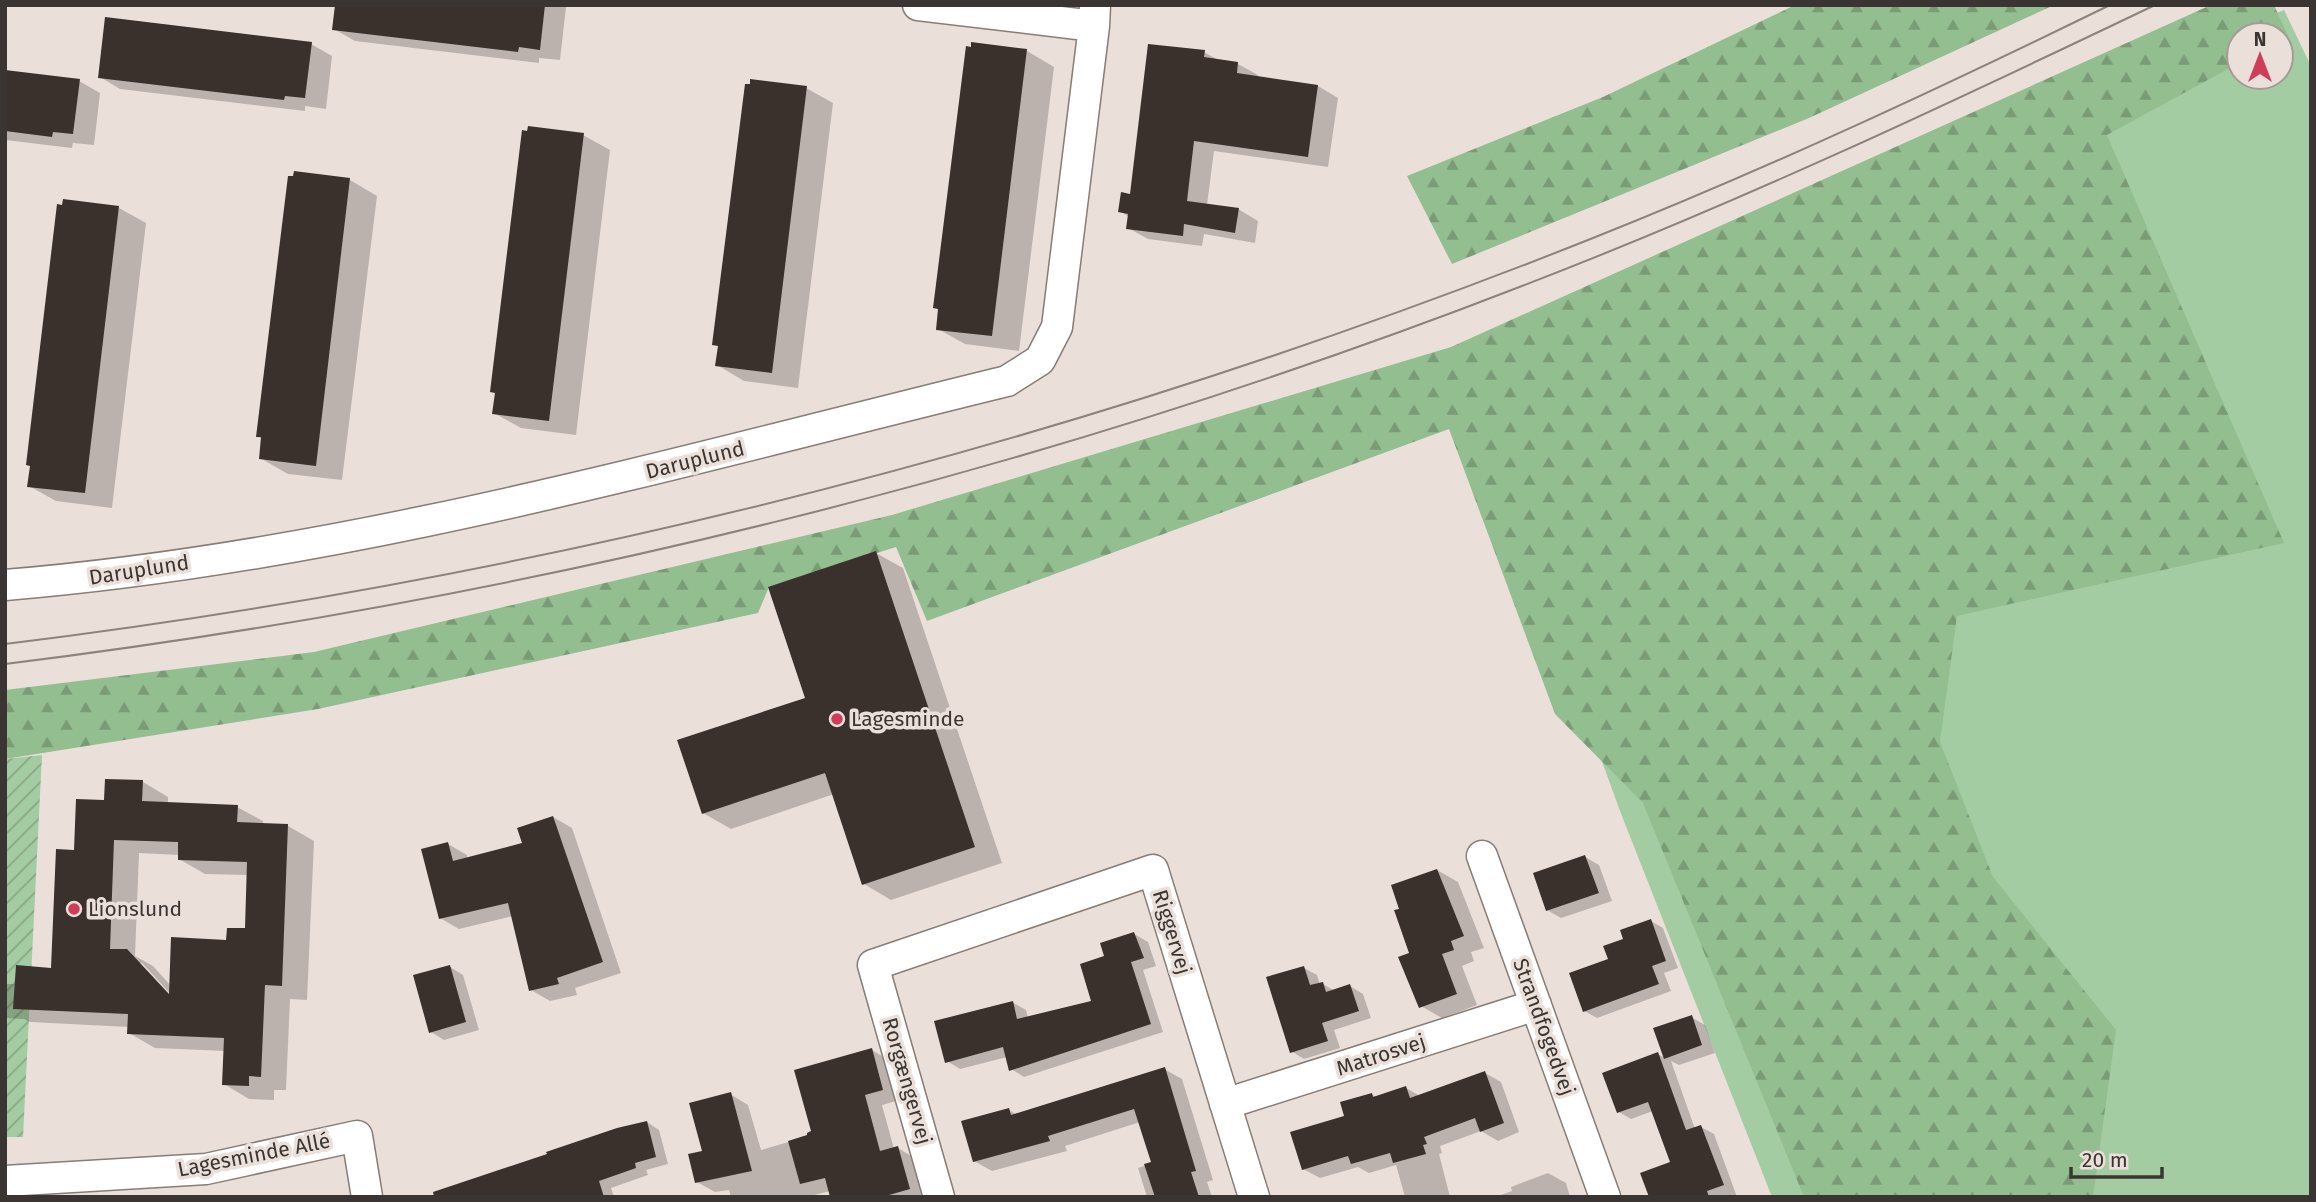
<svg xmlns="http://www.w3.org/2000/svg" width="2316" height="1202" font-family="'Fira Sans',sans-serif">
  <defs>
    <pattern id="forest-firs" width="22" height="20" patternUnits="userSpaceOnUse" patternTransform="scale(1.75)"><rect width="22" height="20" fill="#93be90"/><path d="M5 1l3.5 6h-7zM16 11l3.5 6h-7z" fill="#799b76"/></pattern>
    <pattern id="garden-furrows" width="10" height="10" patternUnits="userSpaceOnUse" patternTransform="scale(1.75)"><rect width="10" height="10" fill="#a4cca2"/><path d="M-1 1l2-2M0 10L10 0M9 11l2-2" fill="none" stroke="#87a685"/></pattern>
  </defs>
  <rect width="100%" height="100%" fill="#ebdfd9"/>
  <!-- grass -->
  <path fill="#a4cca2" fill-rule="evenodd" d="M2284 10 2311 66V1197H1772L1620 811 1451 347 1894 174ZM2239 35H2281V77H2239Z"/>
  <!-- forest -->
  <path fill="url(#forest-firs)" d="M1795 5H2054L1809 118 1452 264 1407 176 1603 97Z
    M2211 5H2274L2288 36 2281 40V35H2239V63L2107 135 2284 543 1957 616 1940 742 1993 877 2116 1030 2093 1197H1804L1643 803 1555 714 1449 429 927 621 896 547 769 587 758 613 318 709 5 759V690L314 652 892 515 1451 347Z"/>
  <!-- garden -->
  <path fill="url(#garden-furrows)" d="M42 755 23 1137H5V759Z"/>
  <!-- shadow -->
  <path fill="#0003" fill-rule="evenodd" d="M337 5H562L566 7 560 60 539 58V63L355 41 334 29Z
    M311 44 332 56 326 109 305 106V111L120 89 100 77Z
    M973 44 1027 51 1054 67 1019 351 965 344 938 329Z
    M1204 52 1220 61 1238 64 1258 75 1257 78 1318 86 1338 98 1328 167 1214 151 1207 205 1238 209 1258 221 1255 243 1204 234 1202 246 1148 239 1128 228 1129 217 1120 211 1132 195Z
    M5 72 79 81 100 93 94 145 73 143 72 148 5 140Z
    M806 88 833 103 798 388 744 381 717 365Z
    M583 135 610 150 576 435 521 428 494 413Z
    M295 173 350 180 377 196 342 480 288 474 260 458 263 439 258 437Z
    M119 208 146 223 112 508 56 501 29 486Z
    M876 553 903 568 1002 863 891 900 864 884 834 794 731 829 703 813 808 699Z
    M143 782 168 797V804L237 807 263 821V825L288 826 314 841 307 1000 290 999 286 1090H274V1100L249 1099 224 1084 225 1051 155 1048 129 1033V1027L30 1022 24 1019 5 1018V984H16L53 970 75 852 106 802ZM139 853 179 855V859L205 874 249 875 247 930 228 942 171 986 153 966 135 956ZM137 963H142L176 1000 174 1002Z
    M553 817 572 828 621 973 575 988 577 995 550 1001 531 990 513 916 459 929 440 918 448 844 467 855V859L525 844Z
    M1585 857 1599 865 1612 901 1561 918 1547 910Z
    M1437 870 1458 882 1484 948 1471 952 1474 961 1462 966 1477 1005 1442 1018 1421 1006 1401 910Z
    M1651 921 1663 928 1678 968 1664 973 1671 991 1597 1018 1584 1011 1610 960 1626 940Z
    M1134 934 1148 942 1156 966 1143 970 1163 1032 1024 1077 1011 1069 1007 1057 960 1069 947 1061 1012 1002 1026 1010 1028 1018 1093 1002 1107 957Z
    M450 967 463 975 479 1030 444 1040 431 1032Z
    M1304 968 1317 975 1320 985 1323 984 1335 991 1350 986 1363 994 1371 1018 1334 1030 1340 1048 1304 1059 1291 1051Z
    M1691 1017 1705 1025 1715 1053 1679 1065 1671 1061 1695 1129 1701 1127 1714 1134 1737 1197H1651L1672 1163 1653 1111 1631 1119 1619 1112 1658 1054 1665 1058Z
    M872 1050 890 1061 900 1100 882 1105 894 1149 898 1148 916 1159 927 1197H832L830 1191 807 1197H731L729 1190 715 1192 697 1182 704 1152 730 1094 748 1105 761 1150 809 1136Z
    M1164 1069 1182 1079 1213 1180 1207 1182 1212 1197H1147L1138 1168 1153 1163 1140 1122 1065 1146 1067 1151 992 1171 974 1161 1009 1110 1017 1115Z
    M1485 1073 1501 1082 1519 1132 1498 1141 1481 1131 1440 1146 1442 1153 1439 1154 1450 1197H1405L1396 1165 1369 1173 1358 1167 1320 1178 1303 1169 1346 1117 1372 1095 1377 1097 1406 1088 1420 1096Z
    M647 1122 659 1130 668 1164 646 1170 648 1175 611 1188 614 1197H439Z
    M1548 1173 1566 1183 1570 1197H1495L1512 1191 1511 1187Z"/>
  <!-- building -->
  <path fill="#3a312c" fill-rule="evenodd" d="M335 5H545L540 50 519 47 518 52 332 30Z
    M105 17 312 42 305 98 285 96 284 100 98 78Z
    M971 42 1027 49 992 336 936 330 938 309 933 308 966 46 971 47Z
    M1148 44 1205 50 1204 57 1238 62 1237 73 1318 85 1308 157 1194 141 1187 201 1239 208 1235 233 1184 224 1183 236 1126 229 1128 214 1118 212 1121 192 1130 194Z
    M5 70 80 79 73 134 53 132 52 137 5 131Z
    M750 79 807 86 772 373 715 366 718 346 712 345 745 84H750Z
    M528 126 584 133 549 421 492 414 495 393 490 392 522 130 527 131Z
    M294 171 350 178 316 466 259 459 261 437H256L288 176H293Z
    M63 199 119 206 85 493 27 487 30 466 26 465 57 204 62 205Z
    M876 551 975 847 862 885 825 773 702 814 677 740 805 698 768 587Z
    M105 779 143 780 142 801 238 805 237 822 288 824 282 986 265 985 261 1077 249 1076V1086L222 1085 224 1038 127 1034 128 1014 13 1009 16 965 51 968 56 849 74 850 76 799 104 800ZM114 840 178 842V860L247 862 245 928H227L226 940 171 937 169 994 127 949H110Z
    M553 816 603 962 557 978 559 984 529 991 508 903 439 919 421 849 448 842 453 861 522 843 517 828Z
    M1585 855 1599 893 1546 911 1533 873Z
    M1437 869 1464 936 1451 941 1454 950 1442 954 1457 994 1419 1008 1398 957 1409 953 1394 910 1399 909 1391 885Z
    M1651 919 1666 961 1652 966 1659 984 1583 1012 1569 973 1608 959 1603 946 1623 939 1620 930Z
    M1134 932 1144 958 1131 962 1151 1024 1009 1071 1003 1047 945 1063 934 1021 1013 1001 1017 1019 1091 1001 1080 964 1104 956 1100 943Z
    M450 965 466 1022 429 1033 413 975Z
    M1304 966 1310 985 1323 982 1326 992 1350 984 1359 1011 1322 1023 1328 1041 1290 1053 1266 977Z
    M1692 1015 1702 1045 1664 1059 1653 1028Z
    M872 1048 883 1090 865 1095 880 1151 898 1146 910 1189 882 1197H830L825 1178 800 1184 788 1141 807 1135V1133L811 1131 794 1070Z
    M1658 1052 1686 1130 1701 1125 1724 1185 1707 1191 1709 1197H1649L1640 1173 1670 1162 1648 1102 1617 1113 1602 1073Z
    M1165 1067 1196 1171 1191 1172 1199 1197H1155L1144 1164 1151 1162 1134 1109 1048 1136 1050 1141 973 1162 961 1121 1009 1108 1011 1115Z
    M1485 1071 1504 1123 1480 1132 1475 1118 1424 1137 1427 1144 1423 1145 1426 1154 1393 1163 1390 1153 1351 1164 1348 1156 1302 1170 1290 1132 1344 1116 1340 1102 1372 1093 1373 1097 1406 1086 1410 1098Z
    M731 1092 752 1171 695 1183 688 1154 702 1151 689 1103Z
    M647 1121 656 1157 635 1163 636 1168 599 1181 604 1197H434L433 1192 547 1154 546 1152 617 1128Z"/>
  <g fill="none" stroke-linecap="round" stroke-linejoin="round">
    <defs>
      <path id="minor" d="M918 5 1094 26
        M5 585C346 557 676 462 1007 381L1040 360 1057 327 1094 26 1095 5
        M1482 856 1605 1197
        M1225 1104 1536 1005
        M5 1181 206 1169 357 1136 367 1197
        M939 1197 873 965 1153 870 1254 1197"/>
    </defs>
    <!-- minor casing -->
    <use href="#minor" stroke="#877c76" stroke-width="33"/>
    <!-- minor -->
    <use href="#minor" stroke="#fff" stroke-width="30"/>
    <!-- tram -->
    <path stroke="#8b837f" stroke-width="2" d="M5 644C550 577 1084 441 1593 238 1769 168 1940 88 2110 5
      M5 664C523 600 1035 475 1522 286 1738 203 1946 105 2155 5"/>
  </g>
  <!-- markers -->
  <g fill="#ce3e5b" stroke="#ebdfd9" stroke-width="2.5">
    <circle cx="837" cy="719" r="7"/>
    <circle cx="74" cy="909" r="7"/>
  </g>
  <g text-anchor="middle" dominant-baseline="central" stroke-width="7" stroke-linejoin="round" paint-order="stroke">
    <!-- street labels -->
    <g font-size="21" fill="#3a3533" stroke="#ebdfd9">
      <text transform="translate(695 460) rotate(-14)">Daruplund</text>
      <text transform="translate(139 570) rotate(-9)">Daruplund</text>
      <text transform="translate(1172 932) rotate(73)">Riggervej</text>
      <text transform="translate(1544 1027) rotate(70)">Strandfogedvej</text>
      <text transform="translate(1381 1055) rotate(-18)">Matrosvej</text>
      <text transform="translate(907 1081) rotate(74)">Rorgængervej</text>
      <text transform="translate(254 1155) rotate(-11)">Lagesminde Allé</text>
    </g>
    <!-- poi labels -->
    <g font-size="21" fill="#3a3533" stroke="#ebdfd9" text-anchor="start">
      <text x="851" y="719">Lagesminde</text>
      <text x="88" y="909">Lionslund</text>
    </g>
  </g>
  <!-- border -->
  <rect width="2316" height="1202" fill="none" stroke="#3a3533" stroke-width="14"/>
  <!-- north arrow -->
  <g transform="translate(2260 56)"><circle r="33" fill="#ebdfd9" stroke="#a49b97" stroke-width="2"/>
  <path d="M0-5L12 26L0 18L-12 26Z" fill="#ce3e5b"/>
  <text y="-10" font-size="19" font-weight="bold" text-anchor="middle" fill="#3a3533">N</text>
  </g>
  <!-- scale -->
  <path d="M2071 1167v10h91v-10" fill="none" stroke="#3a3533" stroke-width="3.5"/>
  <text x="2082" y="1167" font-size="21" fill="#3a3533" stroke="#ebdfd9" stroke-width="5" paint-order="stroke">20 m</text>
</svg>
